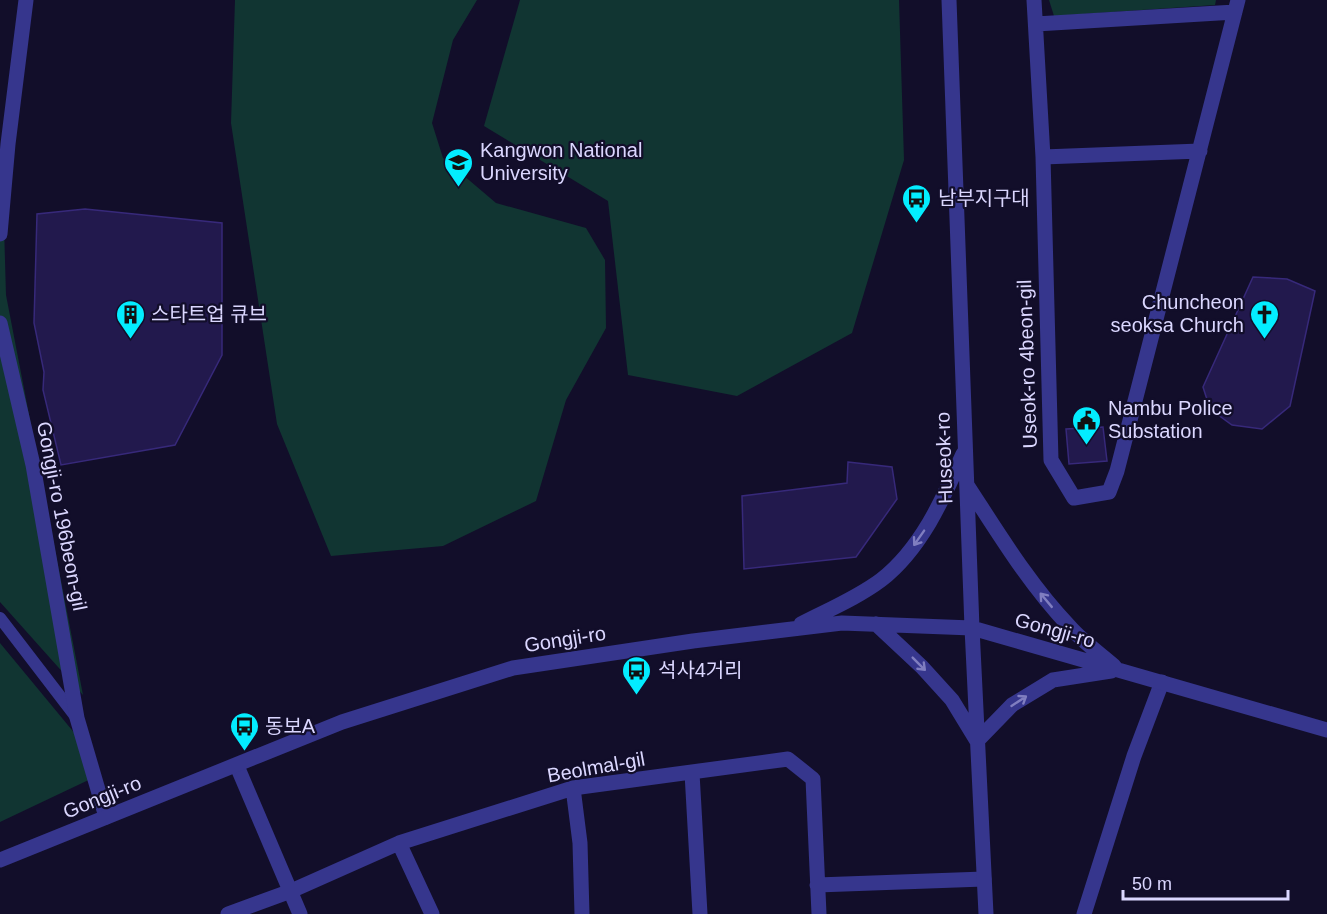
<svg xmlns="http://www.w3.org/2000/svg" width="1327" height="914" font-family="Helvetica,'Noto Sans KR',sans-serif">
  <rect width="100%" height="100%" fill="#120e2a"/>
  <!-- green -->
  <path fill="#113532" d="M235 0H477L453 40 432 123 443 158 496 203 586 228 605 260 606 328 566 400 536 501 443 546 331 556 277 424 231 123Z
    M520 0H899L904 160 852 333 737 396 628 375 608 201 484 126Z
    M1049 0H1216L1215 5 1054 16Z
    M0 223 4 226 6 295 83 695 0 602Z
    M0 643 86 747 97 776 0 822Z"/>
  <!-- building -->
  <path fill="#22194d" stroke="#37297a" stroke-width="1.5" d="M85 209 222 223V355L175 445 61 465 43 390 44 372 34 323 37 214Z
    M1253 277 1287 279 1315 291 1290 406 1262 429 1232 425 1210 409 1203 387Z
    M1103 427 1107 461 1069 464 1066 429Z
    M848 462 892 467 897 499 856 557 744 569 742 496 847 483Z"/>
  <g fill="none" stroke-linecap="round" stroke-linejoin="round">
    <!-- service -->
    <path stroke="#36368d" stroke-width="12" d="M0 618 76 717"/>
    <!-- minor -->
    <path stroke="#36368d" stroke-width="15" d="M1034 0 1043 157 1051 460 1074 498 1109 492 1117 471 1238 0
      M1036 24 1235 12
      M1043 157 1200 151
      M0 234 8 144 26 0
      M0 323 33 465 77 718 106 817
      M237 766 300 914
      M692 773 700 914
      M573 788 580 843 582 914
      M399 843 432 914
      M817 885 984 879
      M228 914 291 891 399 843 573 788 788 759 813 779 819 914
      M1084 914 1134 756 1162 682"/>
    <!-- tertiary -->
    <path stroke="#36368d" stroke-width="15" d="M949 0 972 628 986 914
      M967 485C999 534 1029 584 1069 626 1082 641 1099 653 1114 666
      M801 624C828 610 857 598 881 580 921 549 943 499 963 454
      M876 624 922 667 952 700 977 741 1012 705 1053 680 1111 671
      M0 860 342 722 513 668 693 641 842 623 972 628 1327 730"/>
  </g>
  <!-- one-way arrows -->
  <defs><path id="oneway-shaft" d="M-6 0H5M1.5-3L5.5 0L1.5 3" fill="none" stroke-width="1.6" stroke-linecap="round" stroke-linejoin="round" transform="scale(1.5)"/></defs>
  <g stroke="#807ec0">
    <use href="#oneway-shaft" transform="translate(919 538) rotate(125)"/>
    <use href="#oneway-shaft" transform="translate(1046 600) rotate(-130)"/>
    <use href="#oneway-shaft" transform="translate(919 664) rotate(45)"/>
    <use href="#oneway-shaft" transform="translate(1019 701) rotate(-33)"/>
  </g>
  <!-- icons -->
  <defs>
    <symbol id="university-pin" viewBox="-11 -11 22 30"><path d="M0 17L-7.5 6A9.5 9.5 0 1 1 7.5 6Z" fill="#03edff" stroke="#120e2a"/><path d="M0-5L7-2L0 1L-7-2ZM-4 1L0 2.5L4 1V4Q0 6-4 4Z" fill="#111"/></symbol>
    <symbol id="bus-pin" viewBox="-11 -11 22 30"><path d="M0 17L-7.5 6A9.5 9.5 0 1 1 7.5 6Z" fill="#03edff" stroke="#120e2a"/><path d="M-5-6H5V4H4V6H2V4H-2V6H-4V4H-5ZM-3.5-4V0h7V-4ZM-3.5 1.2v1.5H-2V1.2ZM2 1.2v1.5H3.5V1.2Z" fill="#111"/></symbol>
    <symbol id="building-pin" viewBox="-11 -11 22 30"><path d="M0 17L-7.5 6A9.5 9.5 0 1 1 7.5 6Z" fill="#03edff" stroke="#120e2a"/><path d="M-4-6H4V6H1V3H-1V6H-4ZM-2.5-4.3h1.7v1.8h-1.7ZM.8-4.3h1.7v1.8H.8ZM-2.5-1h1.7V.8h-1.7ZM.8-1h1.7V.8H.8Z" fill="#111"/></symbol>
    <symbol id="church-pin" viewBox="-11 -11 22 30"><path d="M0 17L-7.5 6A9.5 9.5 0 1 1 7.5 6Z" fill="#03edff" stroke="#120e2a"/><path d="M-1.2-6h2.4v3.5h3.3v2.4h-3.3V6h-2.4V-.1h-3.3v-2.4h3.3Z" fill="#111"/></symbol>
    <symbol id="civic-pin" viewBox="-11 -11 22 30"><path d="M0 17L-7.5 6A9.5 9.5 0 1 1 7.5 6Z" fill="#03edff" stroke="#120e2a"/><path d="M-.6-6.5H3V-4.5H.6V-3L4-1V1h2V6H-6V1h2V-1L-.6-3ZM-1.2 2.5V6h2.4V2.5Z" fill="#111"/></symbol>
  </defs>
  <g fill-rule="evenodd">
    <use href="#university-pin" x="442" y="146" width="33" height="45"/>
    <use href="#bus-pin" x="900" y="182" width="33" height="45"/>
    <use href="#building-pin" x="114" y="298" width="33" height="45"/>
    <use href="#church-pin" x="1248" y="298" width="33" height="45"/>
    <use href="#civic-pin" x="1070" y="404" width="33" height="45"/>
    <use href="#bus-pin" x="620" y="654" width="33" height="45"/>
    <use href="#bus-pin" x="228" y="710" width="33" height="45"/>
  </g>
  <g text-anchor="middle" dominant-baseline="central" stroke-width="4.5" stroke-linejoin="round" paint-order="stroke">
    <!-- poi labels -->
    <g font-size="20" fill="#dbd7ff" stroke="#120e2a" text-anchor="start">
      <text x="480" y="150">Kangwon National<tspan x="480" dy="23">University</tspan></text>
      <text x="938" y="198">남부지구대</text>
      <text x="1244" y="302" text-anchor="end">Chuncheon<tspan x="1244" dy="23">seoksa Church</tspan></text>
      <text x="151" y="314">스타트업 큐브</text>
      <text x="1108" y="408">Nambu Police<tspan x="1108" dy="23">Substation</tspan></text>
      <text x="658" y="670">석사4거리</text>
      <text x="265" y="726">동보A</text>
    </g>
    <!-- street labels -->
    <g font-size="20" fill="#dbd7ff" stroke="#120e2a">
      <text transform="translate(1027 364) rotate(-92)">Useok-ro 4beon-gil</text>
      <text transform="translate(944 458) rotate(-92)">Huseok-ro</text>
      <text transform="translate(62 516) rotate(79)">Gongji-ro 196beon-gil</text>
      <text transform="translate(1055 630) rotate(16)">Gongji-ro</text>
      <text transform="translate(565 639) rotate(-9)">Gongji-ro</text>
      <text transform="translate(596 767) rotate(-10)">Beolmal-gil</text>
      <text transform="translate(102 797) rotate(-22)">Gongji-ro</text>
    </g>
  </g>
  <!-- scale -->
  <path d="M1123 890v9h165v-9" fill="none" stroke="#dbd7ff" stroke-width="3"/>
  <text x="1132" y="890" font-size="18" fill="#dbd7ff" stroke="#120e2a" stroke-width="4.5" paint-order="stroke">50 m</text>
</svg>
